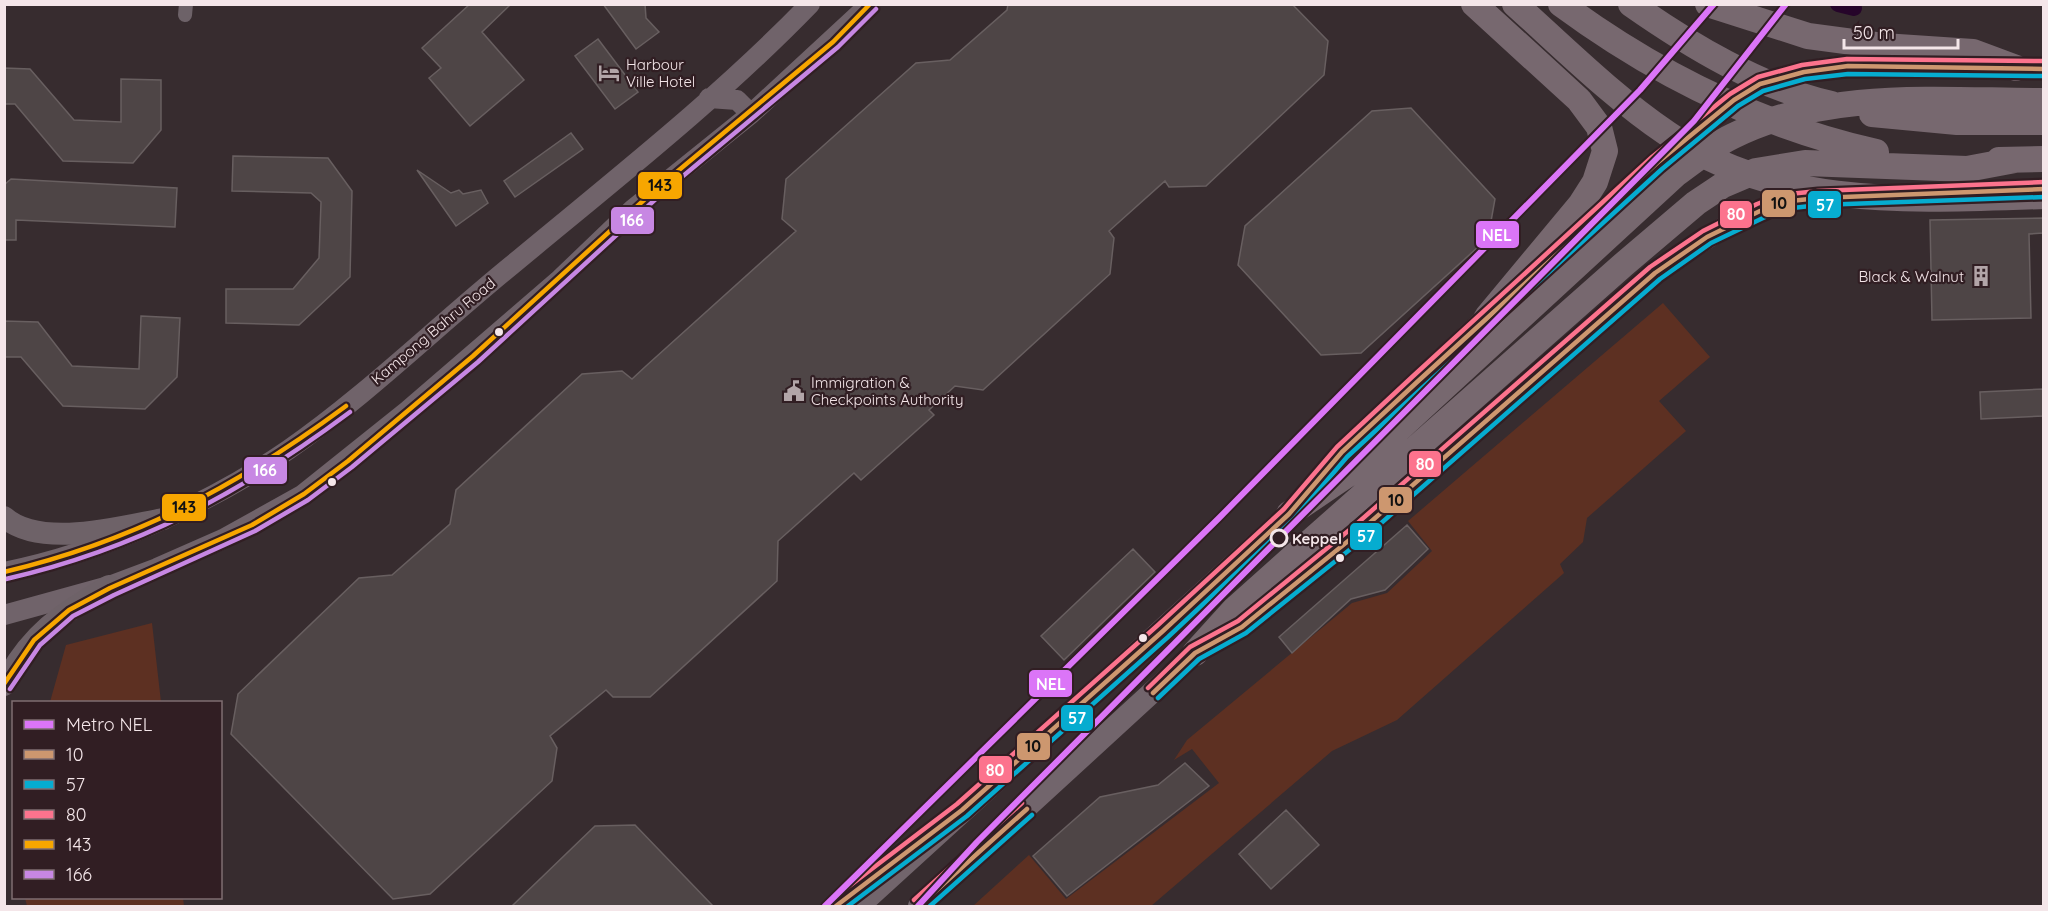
<svg xmlns="http://www.w3.org/2000/svg" width="2048" height="911" font-family="Quicksand,sans-serif">
  <rect width="100%" height="100%" fill="#372c2f"/>
  <!-- green -->
  <path fill="#5d3022" d="M1663 303 1710 357 1659 401 1686 431 1587 518 1583 542 1560 564 1564 573 1397 720 1332 751 1151 906H973L1029 855 1066 899 1219 783 1192 749 1174 760 1187 740 1352 603 1387 593 1432 551 1408 521Z
    M152 623 161 702H50L66 645Z
    M25 898H183L184 906H27Z"/>
  <g fill="none" stroke-linecap="round" stroke-linejoin="round">
    <!-- canal -->
    <path stroke="#26052a" stroke-width="16" d="M1838 4 1854 8"/>
  </g>
  <!-- building -->
  <path fill="#4e4546" stroke="#685f60" stroke-width="1.5" d="M470 4H511L482 32 524 80 470 126 429 78 441 68 422 48Z
    M603 4H645L646 18 659 32 636 49Z
    M1008 4H1292L1328 41 1324 75 1206 186 1169 187 1165 181 1109 231 1114 238 1110 274 983 390 955 386 929 410 934 415 861 480 854 473 778 541 777 581 650 697H613L606 690 550 736 557 748 552 781 430 894 393 899 231 734 238 694 359 578 392 575 450 524 456 490 582 374 622 371 632 379 646 366 796 231 782 219 786 179 916 63 950 60 1007 10Z
    M598 39 638 92 615 109 575 56Z
    M4 68 30 69 74 120 121 122V79L161 80V130L133 163 63 161 15 104H4Z
    M1411 108 1495 199 1488 238 1361 353 1321 355 1238 265 1245 226 1372 111Z
    M571 133 583 149 515 197 504 181Z
    M233 156 328 158 352 191 350 277 299 325 226 323V289H293L319 258 321 202 311 193 232 191Z
    M417 170 451 193 459 190 463 194 481 190 488 203 456 226Z
    M11 179 177 188 175 227 16 220V240H4V185Z
    M2043 218V233L2029 234 2031 318 1932 320 1930 220Z
    M141 316 180 318 177 377 145 409 63 406 21 357H4V321L38 322 72 366 139 369Z
    M2043 389V416L1981 419 1980 392Z
    M1407 525 1428 549 1385 590 1351 599 1292 653 1279 637Z
    M1133 549 1155 572 1064 660 1041 636Z
    M1185 763 1209 786 1067 896 1033 856 1100 797 1158 785Z
    M1286 810 1319 845 1271 889 1239 854Z
    M635 825 713 906H512L595 826Z"/>
  <g fill="none" stroke-linecap="round" stroke-linejoin="round">
    <!-- minor -->
    <path stroke="#6d6268" stroke-width="14" d="M185 15 186 4"/>
    <!-- secondary -->
    <path stroke="#70636a" stroke-width="20" d="M709 98 737 100 751 114
      M4 572C100 553 208 505 288 450 367 395 437 326 512 265 613 181 718 99 810 4
      M4 615 109 586 157 568 223 539 302 495 407 411 560 279 633 209 751 114 870 4"/>
    <!-- primary -->
    <path stroke="#6e6268" stroke-width="22" d="M4 517C40 549 120 527 163 519
      M4 685C30 634 61 614 109 586"/>
    <!-- trunk -->
    <path stroke="#72656c" stroke-width="22" d="M1531 278 1696 129 1760 84 1804 72 1848 66 2044 69
      M836 906 868 882
      M859 906 1289 514 1342 452 1499 306
      M919 906 1195 653 1242 627 1358 533 1655 273C1706 238 1760 197 1825 198"/>
    <!-- motorway -->
    <path stroke="#77686f" stroke-width="26" d="M1474 4 1579 100 1599 127 1605 151 1595 182 1581 204 1487 317
      M1515 4C1565 49 1613 97 1668 134 1778 210 1916 200 2044 196
      M1561 4C1656 74 1761 126 1876 152
      M1631 4C1691 46 1759 87 1831 104
      M1708 4 1808 36 1883 46 1973 52 2016 68
      M1872 114 1957 122H2044
      M1999 160 2044 159
      M1289 514 1354 470 1676 174C1694 161 1712 146 1733 136 1827 89 1941 101 2044 101
      M1195 653 1234 610 1291 559 1623 265 1696 203 1723 185 1756 171 1805 163 1967 169 2015 160"/>
    <defs>
      <path id="bus-1" d="M1153 693 1195 653 1242 627 1358 533 1655 273 1707 237 1760 211 1782 202 1818 198 2044 189
        M836 906 962 810 1163 631 1289 514 1342 452 1416 383 1657 163 1734 100 1760 84 1804 72 1848 66 2044 69
        M919 906 1027 809"/>
      <path id="bus-2" d="M1158 698 1199 659 1246 633 1363 539 1660 279 1711 243 1763 218 1784 209 1819 205 2044 197
        M848 906 967 816 1168 637 1294 519 1347 457 1421 389 1662 169 1738 106 1763 91 1805 79 1848 74 2044 76
        M930 906 1032 815"/>
      <path id="bus-3" d="M1148 688 1190 647 1238 621 1353 527 1650 267 1703 231 1757 204 1780 195 1818 191 2044 182
        M831 900 957 804 1158 625 1284 509 1337 447 1411 378 1652 157 1730 94 1758 77 1802 65 1847 59 2044 61
        M914 900 1022 803"/>
      <path id="bus-4" d="M4 572C135 541 239 485 346 406
        M4 684 34 640 69 610 110 588 252 525 304 494 348 461 473 356 655 190 833 42 870 4"/>
      <path id="bus-5" d="M6 579C137 549 243 492 350 412
        M10 689 40 645 73 616 114 595 255 531 308 500 352 467 478 362 659 196 838 47 876 9"/>
    </defs>
    <!-- bus-1 casing -->
    <use href="#bus-1" stroke="#311e23" stroke-width="9"/>
    <!-- bus-2 casing -->
    <use href="#bus-2" stroke="#311e23" stroke-width="9"/>
    <!-- bus-3 casing -->
    <use href="#bus-3" stroke="#311e23" stroke-width="9"/>
    <!-- bus-4 casing -->
    <use href="#bus-4" stroke="#311e23" stroke-width="9"/>
    <!-- bus-5 casing -->
    <use href="#bus-5" stroke="#311e23" stroke-width="9"/>
    <!-- bus-1 -->
    <use href="#bus-1" stroke="#cd976f" stroke-width="4.5"/>
    <!-- bus-2 -->
    <use href="#bus-2" stroke="#06acd0" stroke-width="4.5"/>
    <!-- bus-3 -->
    <use href="#bus-3" stroke="#fc738d" stroke-width="4.5"/>
    <!-- bus-4 -->
    <use href="#bus-4" stroke="#f7a600" stroke-width="4.5"/>
    <!-- bus-5 -->
    <use href="#bus-5" stroke="#c787e3" stroke-width="4.5"/>
    <defs>
      <path id="metro-1" d="M825 906 1219 518 1640 90 1714 4
        M918 906 977 842 1694 121 1786 4"/>
    </defs>
    <!-- metro-1 casing -->
    <use href="#metro-1" stroke="#311e23" stroke-width="10"/>
    <!-- metro-1 -->
    <use href="#metro-1" stroke="#db75f7" stroke-width="6"/>
  </g>
  <!-- icons -->
  <defs>
    <symbol id="hotel-bare" viewBox="-9 -9 18 18"><path d="M-6-4.5h1.5V1H6V5H4.5V3h-9V5H-6ZM-4 0a1.8 1.8 0 1 1 3.6 0ZM.5 0V-2.5h3Q6-2.5 6 0Z" fill="#b2a5a8" stroke="#311e23" stroke-width="2.5" paint-order="stroke"/></symbol>
    <symbol id="building-bare" viewBox="-9 -9 18 18"><path d="M-4-6H4V6H1V3H-1V6H-4ZM-2.5-4.3h1.7v1.8h-1.7ZM.8-4.3h1.7v1.8H.8ZM-2.5-1h1.7V.8h-1.7ZM.8-1h1.7V.8H.8Z" fill="#b2a5a8" stroke="#311e23" stroke-width="2.5" paint-order="stroke"/></symbol>
    <symbol id="civic-bare" viewBox="-9 -9 18 18"><path d="M-.6-6.5H3V-4.5H.6V-3L4-1V1h2V6H-6V1h2V-1L-.6-3ZM-1.2 2.5V6h2.4V2.5Z" fill="#b2a5a8" stroke="#311e23" stroke-width="2.5" paint-order="stroke"/></symbol>
  </defs>
  <g fill-rule="evenodd">
    <use href="#hotel-bare" x="594" y="58" width="30" height="30"/>
    <use href="#building-bare" x="1966" y="261" width="30" height="30"/>
    <use href="#civic-bare" x="779" y="376" width="30" height="30"/>
  </g>
  <!-- markers -->
  <g fill="#f4e6e9" stroke="#311e23" stroke-width="2">
    <circle cx="499" cy="332" r="5"/>
    <circle cx="332" cy="482" r="5"/>
    <circle cx="1340" cy="558" r="5"/>
    <circle cx="1143" cy="638" r="5"/>
  </g>
  <circle fill="#311e23" stroke="#f4e6e9" stroke-width="3" cx="1279" cy="538" r="8"/>
  <g text-anchor="middle" dominant-baseline="central" stroke-width="4.5" stroke-linejoin="round" paint-order="stroke">
    <!-- poi labels -->
    <g font-size="15" fill="#f4e6e9" stroke="#311e23" text-anchor="start">
      <text x="626" y="64">Harbour<tspan x="626" dy="17">Ville Hotel</tspan></text>
      <text x="1964" y="276" text-anchor="end">Black &amp; Walnut</text>
      <text x="811" y="382">Immigration &amp;<tspan x="811" dy="17">Checkpoints Authority</tspan></text>
    </g>
    <!-- street labels -->
    <g font-size="15" fill="#f4e6e9" stroke="#311e23">
      <text transform="translate(433 331) rotate(-40)">Kampong Bahru Road</text>
    </g>
    <!-- stop labels -->
    <g font-size="15" font-weight="bold" fill="#f4e6e9" stroke="#311e23" text-anchor="start">
      <text x="1292" y="538">Keppel</text>
    </g>
  </g>
  <g stroke="#311e23" stroke-width="2">
    <rect x="637" y="171" width="46" height="29" rx="6" fill="#f7a600"/>
    <rect x="1761" y="189" width="35" height="29" rx="6" fill="#cd976f"/>
    <rect x="1807" y="190" width="35" height="29" rx="6" fill="#06acd0"/>
    <rect x="1719" y="200" width="34" height="29" rx="6" fill="#fc738d"/>
    <rect x="610" y="206" width="45" height="29" rx="6" fill="#c787e3"/>
    <rect x="1475" y="220" width="45" height="29" rx="6" fill="#db75f7"/>
    <rect x="1408" y="450" width="34" height="28" rx="6" fill="#fc738d"/>
    <rect x="243" y="456" width="45" height="29" rx="6" fill="#c787e3"/>
    <rect x="1378" y="486" width="35" height="28" rx="6" fill="#cd976f"/>
    <rect x="161" y="493" width="46" height="29" rx="6" fill="#f7a600"/>
    <rect x="1349" y="522" width="34" height="29" rx="6" fill="#06acd0"/>
    <rect x="1028" y="669" width="45" height="29" rx="6" fill="#db75f7"/>
    <rect x="1060" y="704" width="34" height="28" rx="6" fill="#06acd0"/>
    <rect x="1016" y="732" width="35" height="29" rx="6" fill="#cd976f"/>
    <rect x="978" y="755" width="35" height="29" rx="6" fill="#fc738d"/>
  </g>
  <g font-size="16" text-anchor="middle" font-weight="bold" fill="#fff">
    <text x="1825" y="211">57</text>
    <text x="1736" y="220">80</text>
    <text x="632" y="226">166</text>
    <text x="1497" y="241">NEL</text>
    <text x="1425" y="470">80</text>
    <text x="265" y="476">166</text>
    <text x="1366" y="542">57</text>
    <text x="1051" y="690">NEL</text>
    <text x="1077" y="724">57</text>
    <text x="995" y="776">80</text>
  </g>
  <g font-size="16" text-anchor="middle" font-weight="bold" fill="#111">
    <text x="660" y="191">143</text>
    <text x="1779" y="209">10</text>
    <text x="1396" y="506">10</text>
    <text x="184" y="513">143</text>
    <text x="1033" y="752">10</text>
  </g>
  <!-- border -->
  <rect width="2048" height="911" fill="none" stroke="#f4e6e9" stroke-width="12"/>
  <!-- legend -->
  <rect x="12" y="701" width="210" height="198" fill="#311e23" stroke="#7f6e72" stroke-width="1.5"/>
  <rect x="24" y="720" width="30" height="9" fill="#db75f7" stroke="#7f6e72" stroke-width="1.5"/>
  <text x="66" y="731" font-size="18" fill="#f4e6e9">Metro NEL</text>
  <rect x="24" y="750" width="30" height="9" fill="#cd976f" stroke="#7f6e72" stroke-width="1.5"/>
  <text x="66" y="761" font-size="18" fill="#f4e6e9">10</text>
  <rect x="24" y="780" width="30" height="9" fill="#06acd0" stroke="#7f6e72" stroke-width="1.5"/>
  <text x="66" y="791" font-size="18" fill="#f4e6e9">57</text>
  <rect x="24" y="810" width="30" height="9" fill="#fc738d" stroke="#7f6e72" stroke-width="1.5"/>
  <text x="66" y="821" font-size="18" fill="#f4e6e9">80</text>
  <rect x="24" y="840" width="30" height="9" fill="#f7a600" stroke="#7f6e72" stroke-width="1.5"/>
  <text x="66" y="851" font-size="18" fill="#f4e6e9">143</text>
  <rect x="24" y="870" width="30" height="9" fill="#c787e3" stroke="#7f6e72" stroke-width="1.5"/>
  <text x="66" y="881" font-size="18" fill="#f4e6e9">166</text>
  <!-- scale -->
  <path d="M1844 39v9h114v-9" fill="none" stroke="#f4e6e9" stroke-width="3"/>
  <text x="1853" y="39" font-size="18" fill="#f4e6e9" stroke="#311e23" stroke-width="4.5" paint-order="stroke">50 m</text>
</svg>
